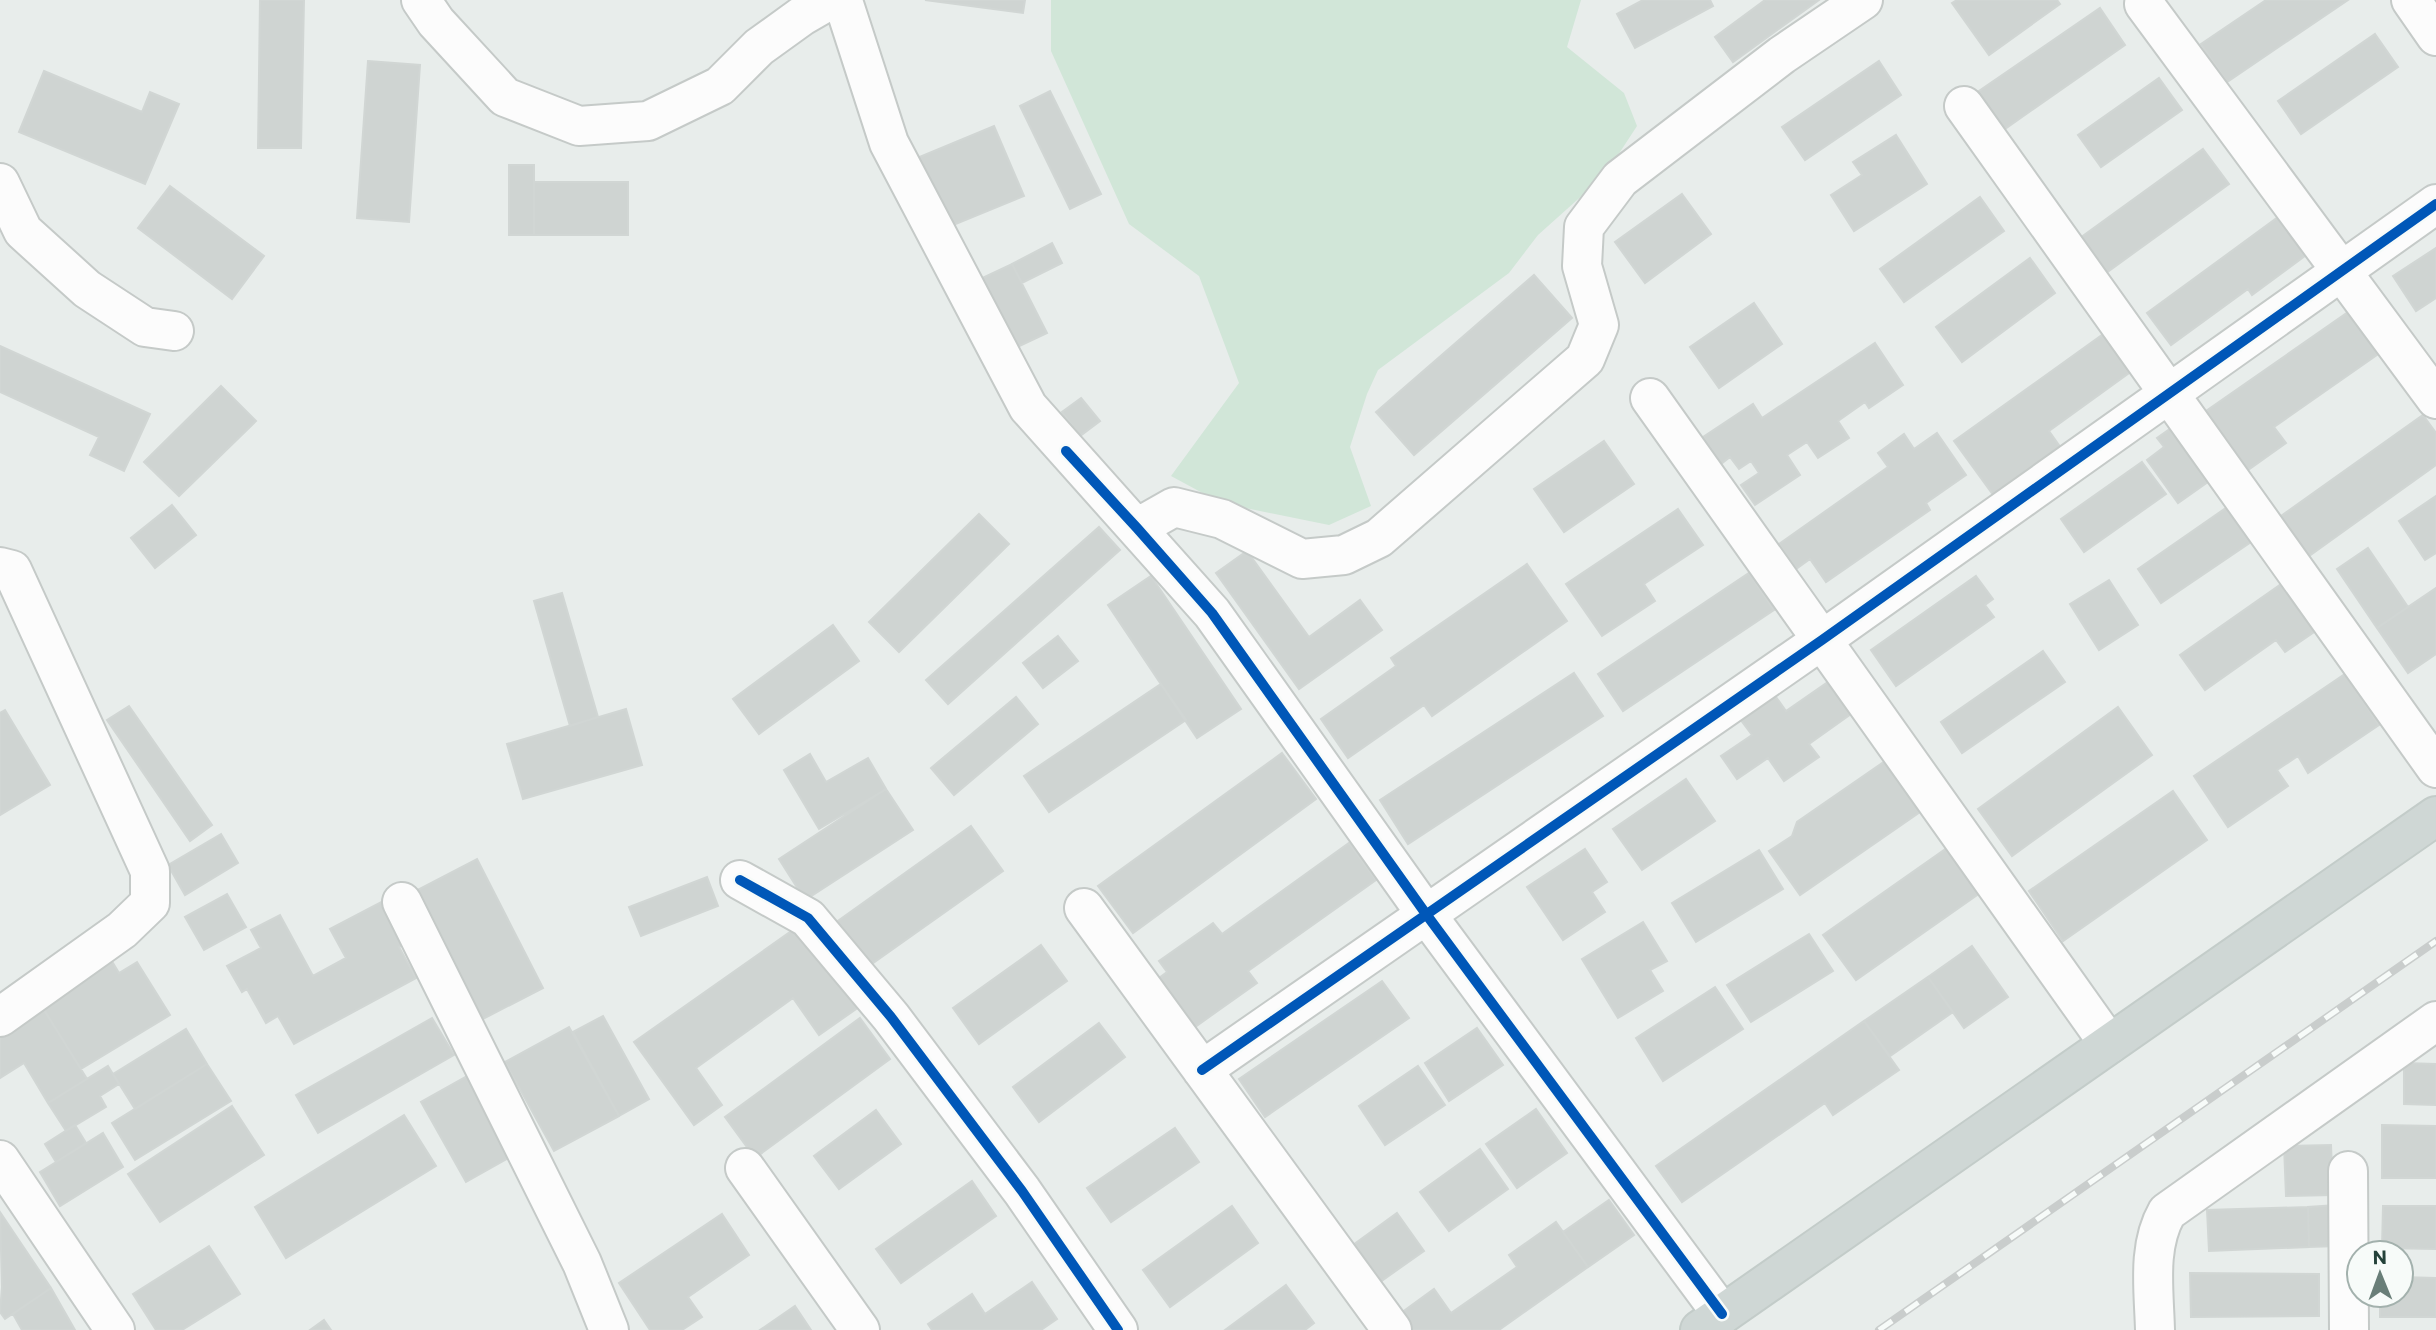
<svg xmlns="http://www.w3.org/2000/svg" width="2436" height="1330" font-family="Commissioner,sans-serif">
  <rect width="100%" height="100%" fill="#e8edeb"/>
  <!-- green -->
  <path fill="#d1e6d8" d="M1051 0H1581L1567 47 1624 93 1637 126 1605 175 1538 235 1509 273 1378 370 1367 394 1350 447 1371 506 1329 525 1221 503 1171 476 1239 383 1199 276 1129 224 1051 51Z"/>
  <!-- building -->
  <path fill="#cfd4d2" stroke="#d1d6d4" stroke-width="2" d="M260 0H304L301 148H258Z
    M925 0H1025L1023 13Z
    M1643 0H1710L1713 6 1635 48 1617 14Z
    M1765 0H1819L1733 62 1715 37Z
    M1957 0H2057L2060 4 1989 55 1952 3Z
    M2266 0H2348L2227 82 2201 44Z
    M2100 8 2125 45 2002 131 1976 93Z
    M2375 34 2398 67 2301 134 2278 101Z
    M368 61 420 65 409 222 357 218Z
    M1879 61 1901 95 1805 160 1782 127Z
    M44 71 142 112 150 92 179 104 145 184 19 132Z
    M2159 78 2182 110 2101 167 2078 135Z
    M1050 91 1101 194 1070 209 1020 106Z
    M994 126 1024 196 946 228 917 158Z
    M1896 135 1927 184 1854 231 1831 195 1862 175 1853 162Z
    M2203 149 2229 184 2106 273 2080 238Z
    M509 165H534V235H509Z
    M534 182H628V235H534Z
    M170 186 264 256 232 299 138 228Z
    M1682 194 1711 234 1645 283 1615 242Z
    M1980 197 2004 231 1904 302 1880 269Z
    M2285 212 2313 250 2252 295 2248 289 2171 345 2147 313Z
    M1052 243 1062 263 1022 283 1012 264Z
    M2436 248V298L2416 311 2393 276Z
    M2030 258 2055 293 1962 362 1936 327Z
    M1012 264 1047 333 1011 350 976 281Z
    M1534 275 1572 318 1414 455 1376 412Z
    M1754 303 1782 344 1719 388 1690 347Z
    M2354 308 2384 350 2274 427 2286 443 2248 470 2206 411Z
    M2109 330 2136 368 2049 431 2061 448 1994 496 1954 441Z
    M1875 343 1903 385 1869 408 1865 402 1838 421 1849 438 1818 458 1807 442 1787 455 1800 475 1755 505 1741 485 1759 473 1751 461 1739 469 1730 457 1721 464 1703 437 1753 404 1762 418Z
    M0 346 150 414 124 471 90 455 99 437 0 392Z
    M221 386 256 421 179 496 144 462Z
    M1081 398 1100 421 1080 436 1062 412Z
    M2423 415 2436 433V465L2309 556 2281 516Z
    M2177 424 2215 477 2178 503 2147 460 2164 447 2157 438Z
    M1937 433 1966 475 1926 503 1930 510 1826 582 1810 559 1796 569 1779 544 1888 467 1878 453 1904 434 1914 449Z
    M1604 441 1634 484 1564 532 1534 489Z
    M2142 462 2166 494 2084 552 2061 519Z
    M2436 496V553L2425 560 2399 521Z
    M2233 503 2257 538 2161 603 2138 569Z
    M172 505 196 535 155 568 131 538Z
    M1678 509 1703 545 1644 584 1655 601 1602 636 1566 584Z
    M979 514 1009 544 899 652 869 622Z
    M1099 527 1120 550 948 704 926 680Z
    M2368 548 2408 607 2377 628 2337 569Z
    M1247 551 1309 637 1360 600 1382 630 1299 689 1216 573Z
    M1527 564 1567 621 1432 716 1424 705 1348 758 1321 719 1396 666 1391 658Z
    M1749 573 1774 610 1623 711 1598 674Z
    M1151 576 1241 709 1197 738 1108 605Z
    M1976 576 1993 599 1985 605 1994 617 1896 686 1871 650Z
    M2109 580 2138 625 2099 650 2070 604Z
    M2287 580 2320 628 2285 652 2276 640 2205 690 2180 655Z
    M2436 588V654L2408 673 2377 628Z
    M562 593 598 717 570 726 534 601Z
    M833 625 859 661 759 734 733 699Z
    M1058 636 1078 661 1043 688 1023 663Z
    M2043 651 2065 682 1962 753 1941 722Z
    M1574 673 1603 716 1408 844 1380 800Z
    M2345 674 2379 725 2308 773 2298 756 2277 770 2288 786 2228 827 2194 776Z
    M1828 682 1851 714 1809 744 1819 757 1784 781 1768 758 1737 779 1721 756 1752 735 1737 715 1771 690 1786 711Z
    M1161 684 1186 720 1049 812 1024 776Z
    M1016 697 1038 724 954 795 931 768Z
    M129 706 212 825 190 841 107 720Z
    M2118 707 2152 755 2012 856 1978 809Z
    M626 709 642 765 523 799 507 744Z
    M5 710 50 785 0 815V713Z
    M1282 753 1316 799 1133 933 1098 886Z
    M810 754 826 782 868 758 886 789 819 829 784 770Z
    M1888 759 1923 810 1800 895 1769 851 1792 836 1797 822Z
    M1686 779 1715 821 1642 870 1613 829Z
    M886 789 913 830 805 900 779 859Z
    M2173 791 2207 840 2063 941 2029 891Z
    M971 826 1003 871 866 968 835 923Z
    M221 834 238 863 185 895 168 865Z
    M1349 843 1376 880 1248 971 1257 983 1195 1027 1159 978 1167 972 1159 961 1213 923 1222 934Z
    M1947 848 1980 893 1856 980 1823 935Z
    M1585 849 1607 882 1592 892 1605 912 1563 940 1527 887Z
    M1759 850 1783 889 1696 942 1672 903Z
    M477 859 543 988 477 1022 410 894Z
    M707 877 718 906 641 936 629 907Z
    M227 894 246 927 204 950 185 917Z
    M387 899 410 941 399 947 416 978 294 1044 278 1016 266 1023 247 989 242 992 227 966 261 948 251 930 280 915 313 976 346 958 330 929Z
    M1643 922 1667 961 1650 970 1663 991 1618 1018 1582 959Z
    M800 925 859 1007 819 1035 793 998 696 1068 722 1105 694 1125 634 1042Z
    M1809 934 1833 971 1751 1022 1727 985Z
    M1041 945 1067 981 979 1044 953 1008Z
    M1972 946 2008 997 1964 1028 1928 977Z
    M110 958 119 973 137 962 170 1015 81 1069 39 1002Z
    M1928 977 1953 1012 1890 1056 1864 1021Z
    M1382 981 1409 1018 1265 1117 1239 1079Z
    M1715 987 1743 1029 1663 1081 1636 1038Z
    M43 1008 87 1079 48 1103 24 1063 0 1078V1035Z
    M603 1016 649 1099 619 1116 573 1032Z
    M432 1018 454 1055 318 1133 296 1095Z
    M860 1018 890 1059 755 1158 725 1117Z
    M1864 1021 1899 1070 1833 1115 1825 1103 1682 1202 1656 1166Z
    M1099 1023 1125 1057 1039 1122 1013 1087Z
    M569 1027 619 1116 554 1151 505 1062Z
    M1477 1028 1503 1065 1449 1101 1425 1063Z
    M186 1029 207 1064 135 1109 113 1074Z
    M2404 1063 2436 1064V1105L2404 1104Z
    M207 1064 231 1101 135 1160 112 1123Z
    M108 1066 119 1084 100 1096 106 1107 66 1131 48 1103Z
    M1418 1066 1445 1105 1385 1145 1359 1106Z
    M467 1076 512 1156 466 1182 421 1102Z
    M232 1106 264 1155 160 1222 128 1174Z
    M1536 1109 1567 1153 1517 1188 1486 1144Z
    M876 1110 901 1144 839 1189 814 1156Z
    M404 1115 436 1166 286 1258 255 1207Z
    M75 1125 86 1143 56 1162 45 1144Z
    M2382 1125 2436 1126V1178H2382Z
    M1175 1128 1199 1162 1111 1222 1087 1188Z
    M103 1133 123 1167 60 1206 40 1172Z
    M2331 1145 2333 1195 2286 1196 2284 1146Z
    M1480 1149 1508 1189 1449 1231 1420 1192Z
    M972 1181 996 1216 901 1283 876 1249Z
    M1609 1200 1634 1235 1588 1267 1563 1232Z
    M2336 1205 2337 1246 2309 1247 2308 1207Z
    M1232 1206 1258 1243 1170 1307 1143 1270Z
    M2383 1206H2436V1249L2382 1248Z
    M2308 1207 2309 1247 2209 1251 2207 1210Z
    M0 1212 51 1288 5 1319 0 1312 2 1287Z
    M1397 1213 1424 1251 1380 1282 1353 1245Z
    M722 1214 749 1255 688 1297 702 1317 682 1330H650L619 1283Z
    M1556 1222 1588 1267 1499 1330H1413L1401 1313 1434 1289 1451 1313 1517 1267 1509 1255Z
    M209 1246 240 1294 182 1330H156L133 1294Z
    M2190 1273 2319 1274V1316L2191 1317Z
    M2401 1277 2436 1278V1317H2380V1295H2401Z
    M1032 1282 1057 1319 1041 1330H932L928 1324 972 1294 985 1314Z
    M1286 1285 1314 1323 1305 1330H1225Z
    M51 1288 75 1330H22L13 1314Z
    M795 1306 811 1330H760Z
    M324 1320 331 1330H310Z"/>
  <g fill="none" stroke-linecap="round" stroke-linejoin="round">
    <defs>
      <path id="minor" d="M421 0 436 22 505 97 579 126 648 121 720 86 759 47 802 16 828 1H843L889 143 1028 407 1212 613 1426 914 1722 1314
        M2411 0 2436 36
        M2144 4 2436 399
        M1964 106 2436 768
        M0 183 23 231 87 289 145 327 174 331
        M1650 398 2109 1044
        M1137 528 1174 507 1222 519 1302 559 1344 555 1379 538 1585 359 1599 325 1582 266 1584 227 1620 179 1782 55 1863 0
        M0 567 12 570 150 871V903L122 930 0 1017
        M740 880 808 918 891 1017 1022 1191 1118 1330
        M402 902 582 1263 609 1330
        M1084 908 1392 1330
        M1202 1070 1822 640 2436 204
        M0 1160 115 1330
        M745 1168 860 1330
        M2348 1171 2349 1330
        M2155 1330C2154 1290 2147 1247 2167 1212L2436 1021"/>
      <path id="major" d="M1700 1330 2436 816"/>
    </defs>
    <!-- minor casing -->
    <use href="#minor" stroke="#c5cac8" stroke-width="42"/>
    <!-- major casing -->
    <use href="#major" stroke="#c3ccc9" stroke-width="42"/>
    <!-- minor -->
    <use href="#minor" stroke="#fcfcfc" stroke-width="38"/>
    <!-- major -->
    <use href="#major" stroke="#cfd7d5" stroke-width="38"/>
    <defs>
      <path id="rail" d="M1879 1330 2436 941"/>
    </defs>
    <!-- rail casing -->
    <use href="#rail" stroke="#c9cdcc" stroke-width="8"/>
    <!-- rail -->
    <use href="#rail" stroke="#f7fbf9" stroke-width="5" stroke-dasharray="16" stroke-linecap="butt"/>
    <defs>
      <path id="cycleway" d="M1066 451 1137 528 1212 613 1426 914 1722 1314
        M740 880 808 918 891 1017 1022 1191 1118 1330
        M1202 1070 1822 640 2436 204"/>
    </defs>
    <!-- cycleway casing -->
    <use href="#cycleway" stroke="#f7fbf9" stroke-width="15"/>
    <!-- cycleway -->
    <use href="#cycleway" stroke="#0057b8" stroke-width="10"/>
  </g>
  <!-- north arrow -->
  <g transform="translate(2380 1274) rotate(359)"><circle r="33" fill="#f7fbf9" stroke="#a3b1ad" stroke-width="2"/>
  <path d="M0-5L12 26L0 18L-12 26Z" fill="#697e78"/>
  <text y="-10" font-size="19" font-weight="bold" text-anchor="middle" fill="#24423a">N</text>
  </g>
</svg>
